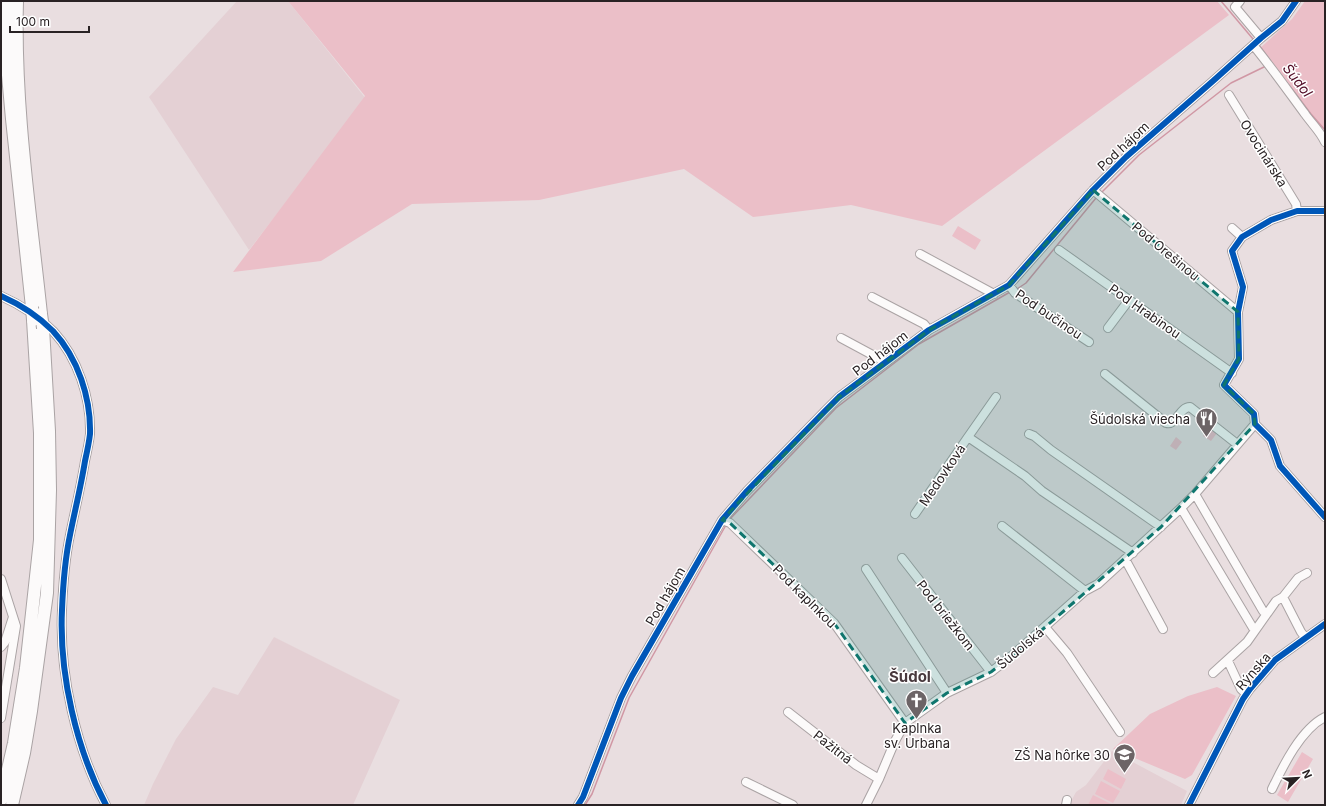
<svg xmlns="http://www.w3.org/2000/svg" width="1326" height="806" font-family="Inter,sans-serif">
  <rect width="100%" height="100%" fill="#e9dee0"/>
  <!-- built -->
  <path fill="#e4d0d4" d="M237 1H288L366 99 249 250 149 97Z
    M274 637 400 700 353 805H144L153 784 176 739 213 687 238 695Z
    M1112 751 1187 791 1181 805H1069L1076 792 1086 785Z"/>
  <!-- green -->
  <path fill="#ebbfc8" d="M288 1H1217L1229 15 942 226 851 205 753 217 684 169 539 200 412 204 321 261 233 272 365 96Z
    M1305 1H1325V129L1316 123 1289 85 1259 49 1292 19Z
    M958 226 981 240 975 250 952 236Z
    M1210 427 1217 433 1211 441 1203 436Z
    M1176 437 1182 442 1176 450 1170 446Z
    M1217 687 1236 696 1192 775 1185 779 1113 749 1150 714 1188 696Z
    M1302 752 1313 759 1288 802 1277 795Z
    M1108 769 1126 779 1121 789 1103 779Z
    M1101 781 1120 791 1113 803 1095 794Z
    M1093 795 1111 804V805H1088Z"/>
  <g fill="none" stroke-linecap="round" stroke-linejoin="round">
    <!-- stream -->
    <path stroke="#d097a4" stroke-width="1.5" d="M1221 1 1253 39
      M1259 45 1272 63
      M1289 85 1311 114 1325 130
      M1102 192 1139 155 1231 83 1266 66
      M1017 289 1026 283 1096 198
      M729 520 836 408 919 344 1010 292
      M585 805 592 794 629 698 726 525"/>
    <defs>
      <path id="minor" d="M1240 1 1235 7 1261 38
        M1253 45C1272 68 1288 91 1305 114 1312 124 1320 131 1325 142
        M1229 95 1296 204 1297 211
        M1093 190 1238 312
        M1232 228 1242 237
        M1059 250 1232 373
        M920 254 994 294
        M1009 285 1015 293 1089 342
        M1 296C19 304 39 317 53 331 78 358 91 398 90 434 89 443 87 452 85 461 81 486 75 510 70 535 65 559 63 585 62 610 59 673 76 749 106 805
        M872 297 924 324 929 330
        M1108 328 1129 300
        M841 338 880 359 883 363
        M1105 374 1166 423C1177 426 1179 407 1190 407L1237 444
        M1255 424 1254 414 1224 385 1239 359 1238 312 1243 287 1232 251 1242 237 1271 220 1297 211H1325
        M1255 424 1271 440 1280 466 1325 517
        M1029 434 1034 436 1051 450 1161 527
        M968 437 996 397
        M1195 494 1263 611
        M1181 508 1253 628
        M915 514 968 437 1025 476 1042 491 1133 553
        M722 520 730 523 834 623 905 723
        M1002 526 1085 591
        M902 558 991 672
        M1125 559 1163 629
        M866 569 947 693
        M1 579 16 626 1 718
        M1283 597 1301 632 1305 637
        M1045 627 1067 653 1120 732
        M1 647 5 642 13 617
        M1228 661 1241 689 1246 694
        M1213 673 1247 642 1276 601 1283 597 1298 578 1307 573
        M788 712 856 765 879 779
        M746 782 793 805
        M1272 789C1283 766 1301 729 1325 717
        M578 805 583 797 621 698 632 676 722 520 747 491 826 410 839 397 929 330 1009 285 1093 190 1126 157 1213 81 1261 38 1282 21 1296 1
        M866 805 879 779 895 741 905 723 947 693 991 672 1013 655 1085 591 1098 584 1181 508 1195 494 1255 424
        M1066 805 1067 800
        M1189 805 1243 699 1250 689 1275 660 1325 624"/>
      <path id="highway" d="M5 1 8 75 12 119 32 307
        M17 1C14 106 30 210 41 314
        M1 800 14 743 26 668 40 540V433L33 320
        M12 805 24 753 31 711 47 593 50 490 49 431 43 328"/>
    </defs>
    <!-- minor casing -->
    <use href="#minor" stroke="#aaa3a4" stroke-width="10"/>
    <!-- highway casing -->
    <use href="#highway" stroke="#aaa3a4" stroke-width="14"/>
    <!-- minor -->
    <use href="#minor" stroke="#fcfafa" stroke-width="8"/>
    <!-- highway -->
    <use href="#highway" stroke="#fcfafa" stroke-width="12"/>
    <defs>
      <path id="highway-bridge" d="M32 307 33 320
        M41 314 43 328"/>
    </defs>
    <!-- highway-bridge casing -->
    <use href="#highway-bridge" stroke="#aaa3a4" stroke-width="14" stroke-linecap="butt"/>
    <!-- highway-bridge -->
    <use href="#highway-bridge" stroke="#fcfafa" stroke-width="12"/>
    <defs>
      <path id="cycleway" d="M1325 211H1297L1271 220 1242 237 1232 251 1243 287 1238 312 1239 359 1224 385 1254 414 1255 424 1271 440 1280 466 1325 517
        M1 296C19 304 39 317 53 331 78 358 91 398 90 434 89 443 87 452 85 461 81 486 75 510 70 535 65 559 63 585 62 610 59 673 76 749 106 805
        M578 805 583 797 621 698 632 676 722 520 747 491 826 410 839 397 929 330 1009 285 1093 190 1126 157 1213 81 1261 38 1282 21 1296 1
        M1189 805 1243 699 1250 689 1275 660 1325 624"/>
    </defs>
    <!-- cycleway casing -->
    <use href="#cycleway" stroke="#fff" stroke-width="8"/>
    <!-- cycleway -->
    <use href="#cycleway" stroke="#0057b8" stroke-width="6"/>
  </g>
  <!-- marked area -->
  <path fill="#0f766e" fill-opacity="0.2" stroke="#0f766e" stroke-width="3" stroke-dasharray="8 5" stroke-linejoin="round" d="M1093 190 1238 312 1239 359 1224 385 1254 414 1255 424 1161 527 1013 655 991 672 947 693 905 723 834 623 730 523 722 520 839 397 929 330 1009 285Z"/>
  <!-- icons -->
  <defs>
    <symbol id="restaurant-pin" viewBox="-11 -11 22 30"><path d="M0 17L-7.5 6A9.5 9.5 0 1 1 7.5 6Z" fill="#6c6466" stroke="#fff"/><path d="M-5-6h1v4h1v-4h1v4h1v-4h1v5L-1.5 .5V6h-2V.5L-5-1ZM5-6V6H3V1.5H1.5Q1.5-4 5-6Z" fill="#fff"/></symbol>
    <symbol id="church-pin" viewBox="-11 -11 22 30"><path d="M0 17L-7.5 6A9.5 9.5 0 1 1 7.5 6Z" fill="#6c6466" stroke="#fff"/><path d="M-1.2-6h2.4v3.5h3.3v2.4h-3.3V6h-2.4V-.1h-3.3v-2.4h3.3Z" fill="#fff"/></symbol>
    <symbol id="school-pin" viewBox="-11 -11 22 30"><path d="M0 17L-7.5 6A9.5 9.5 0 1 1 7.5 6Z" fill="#6c6466" stroke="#fff"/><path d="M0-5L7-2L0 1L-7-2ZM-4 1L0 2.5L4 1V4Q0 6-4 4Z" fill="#fff"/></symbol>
  </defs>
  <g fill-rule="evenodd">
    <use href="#restaurant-pin" x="1194" y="406" width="25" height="34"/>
    <use href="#church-pin" x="904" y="688" width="25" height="34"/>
    <use href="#school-pin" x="1112" y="742" width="25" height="34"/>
  </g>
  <g text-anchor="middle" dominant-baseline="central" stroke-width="3" stroke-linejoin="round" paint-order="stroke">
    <!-- street labels -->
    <g font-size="13" fill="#292224" stroke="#fff">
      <text transform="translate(1123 146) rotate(-43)">Pod hájom</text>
      <text transform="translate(1264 153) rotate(58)">Ovocinárska</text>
      <text transform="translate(1166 251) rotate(40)">Pod Orešinou</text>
      <text transform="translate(1145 311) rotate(35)">Pod Hrabinou</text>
      <text transform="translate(1049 314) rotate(34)">Pod bučinou</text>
      <text transform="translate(880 353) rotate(-37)">Pod hájom</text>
      <text transform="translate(942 475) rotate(-56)">Medovková</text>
      <text transform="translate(665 596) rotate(-60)">Pod hájom</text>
      <text transform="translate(805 596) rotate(45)">Pod kaplnkou</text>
      <text transform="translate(946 615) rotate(52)">Pod briežkom</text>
      <text transform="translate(1020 648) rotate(-40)">Šúdolská</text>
      <text transform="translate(1253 671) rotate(-49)">Rýnska</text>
      <text transform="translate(833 747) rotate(38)">Pažitná</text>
    </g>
    <!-- poi labels -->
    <g font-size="13" fill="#292224" stroke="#fff" text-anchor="end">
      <text x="1190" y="419">Šúdolská viecha</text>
      <text x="917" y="728" text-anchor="middle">Kaplnka<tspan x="917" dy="15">sv. Urbana</tspan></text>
      <text x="1110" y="755">ZŠ Na hôrke 30</text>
    </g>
    <!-- water labels -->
    <g font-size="14" font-style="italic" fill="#520c26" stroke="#fff">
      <text transform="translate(1298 80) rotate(52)">Šúdol</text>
    </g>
    <!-- quarter labels -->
    <g font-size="15" font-weight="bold" fill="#48393d" stroke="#fff">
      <text x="910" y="676">Šúdol</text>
    </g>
  </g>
  <!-- border -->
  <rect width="1326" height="806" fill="none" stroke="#292224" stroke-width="4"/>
  <!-- north arrow -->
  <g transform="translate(1298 778) rotate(66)" stroke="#ffffff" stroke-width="3" paint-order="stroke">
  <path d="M0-3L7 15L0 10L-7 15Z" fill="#292224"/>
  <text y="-6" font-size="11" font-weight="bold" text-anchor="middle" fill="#292224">N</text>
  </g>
  <!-- scale -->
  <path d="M10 26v6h79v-6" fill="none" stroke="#292224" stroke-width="2"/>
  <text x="16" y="26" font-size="12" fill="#292224" stroke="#ffffff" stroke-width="3" paint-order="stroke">100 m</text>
</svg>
